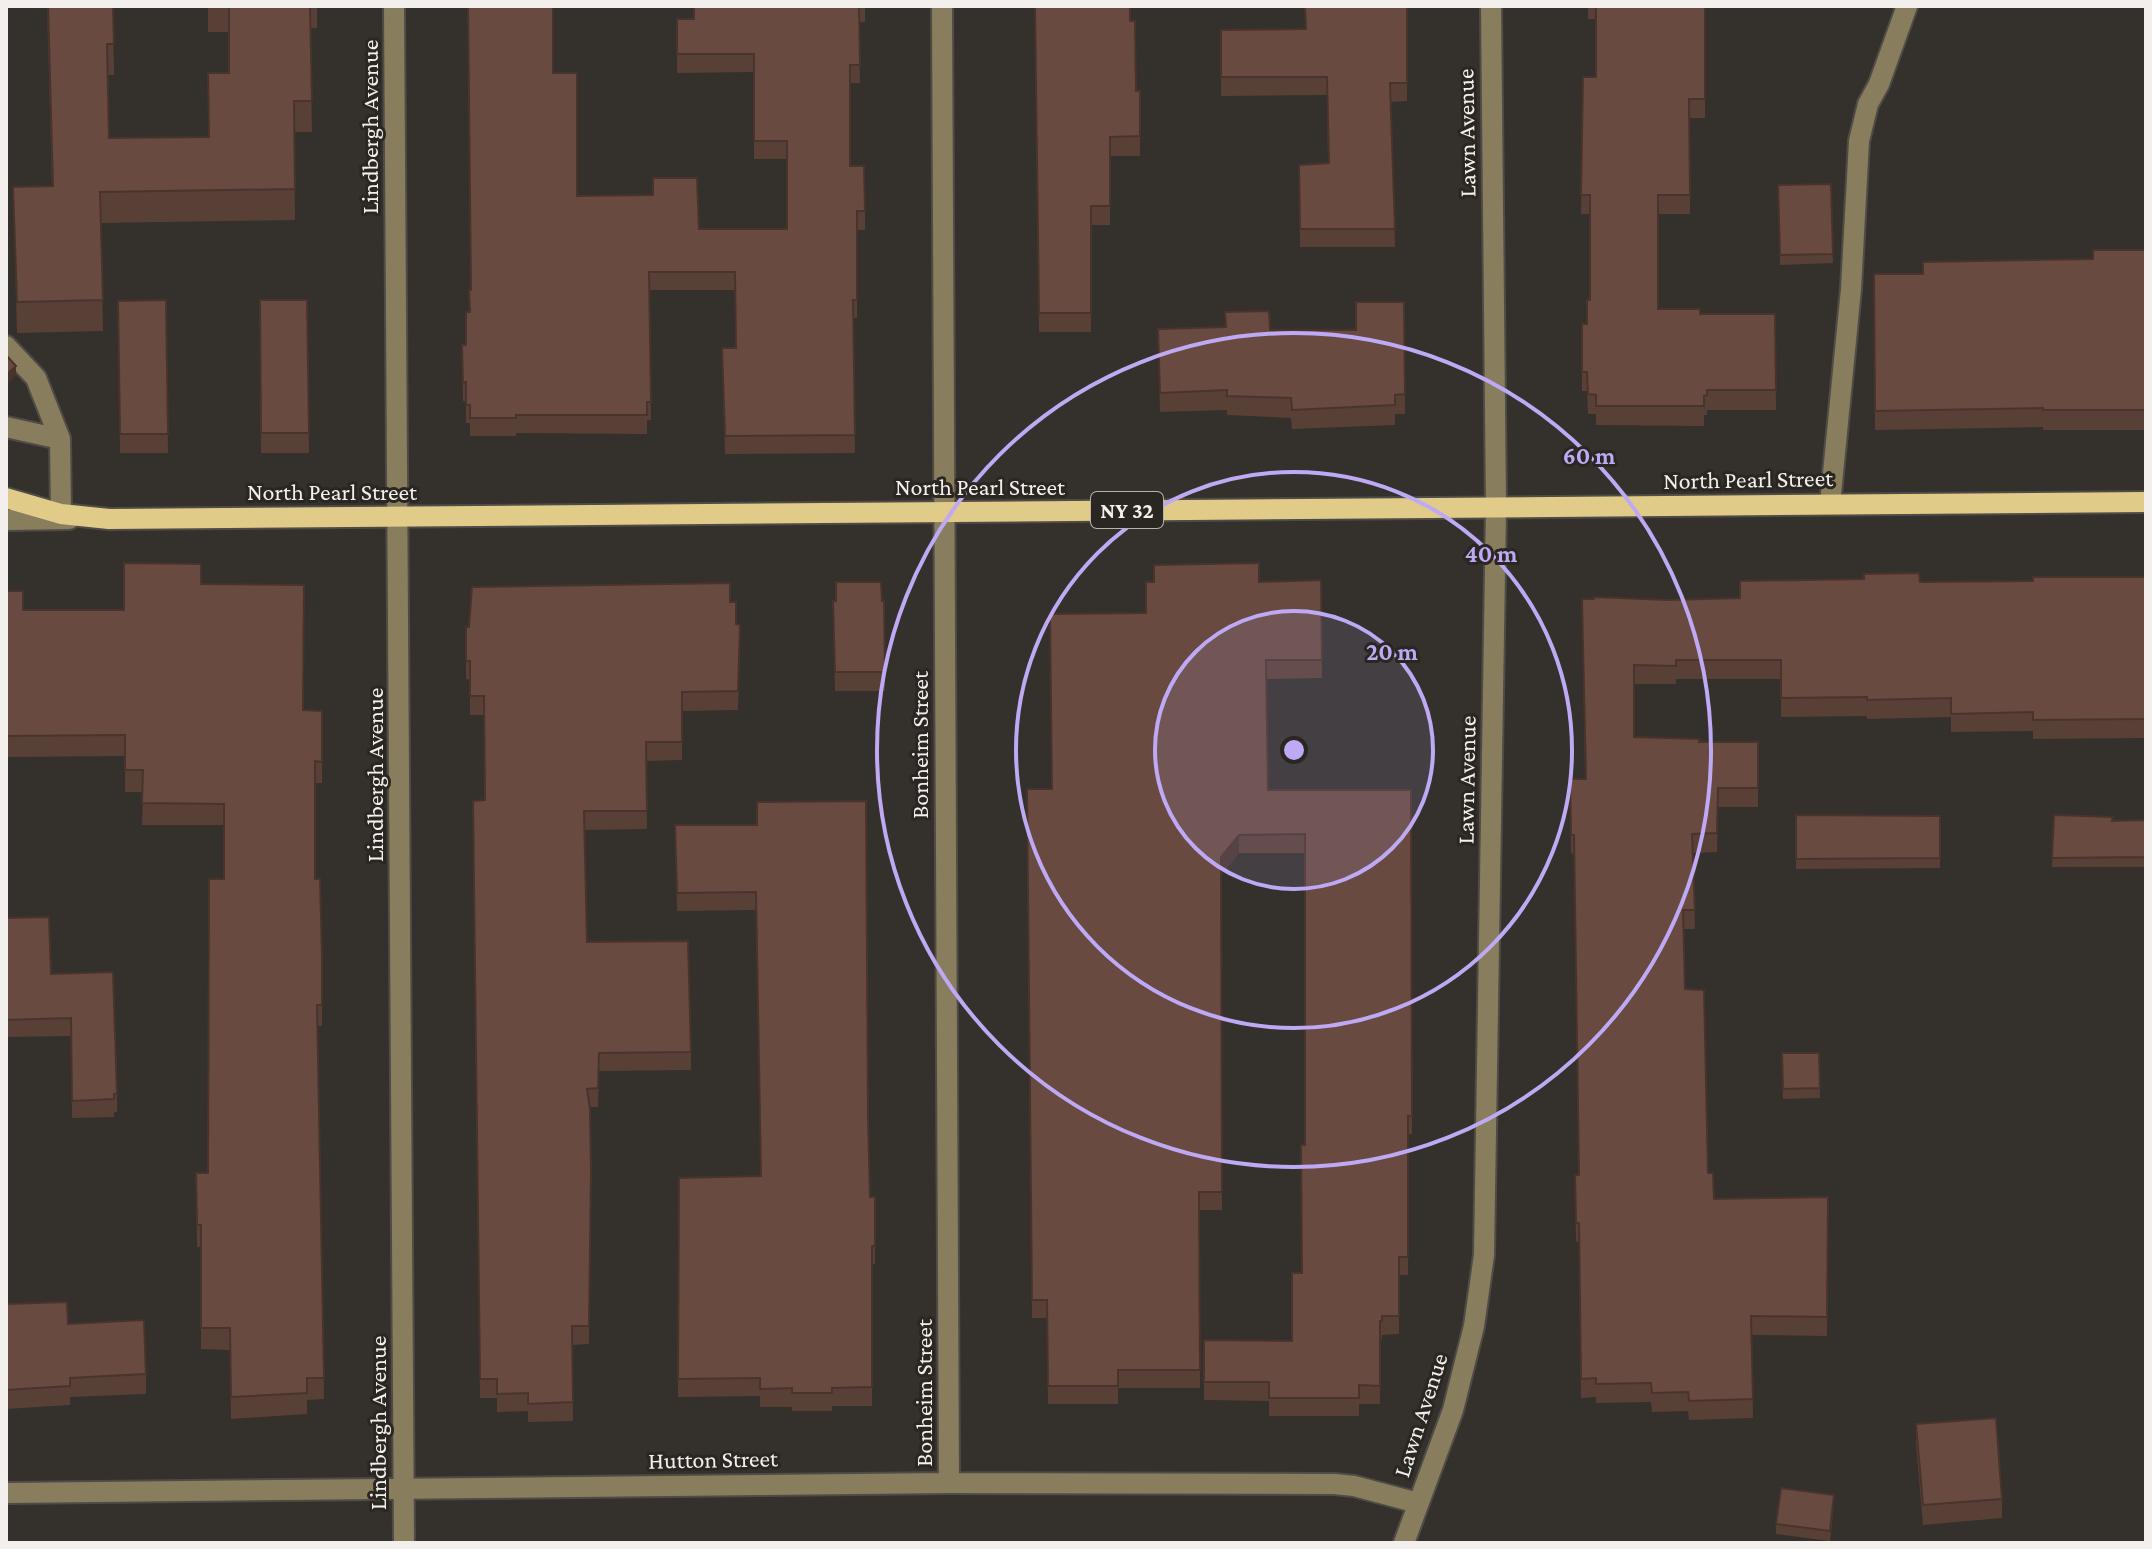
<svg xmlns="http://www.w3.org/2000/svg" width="2152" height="1549" font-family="'Crimson Pro',serif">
  <rect width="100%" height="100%" fill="#34302b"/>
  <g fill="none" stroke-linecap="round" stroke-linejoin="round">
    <defs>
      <path id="minor" d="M394 6 404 1543
        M942 6 949 1483
        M6 346 36 378 60 439 61 514
        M6 427 60 439
        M1830 504 1851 289 1859 141 1868 104 1879 84 1907 6
        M6 520 69 519
        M6 1493 949 1483 1334 1484 1354 1486 1418 1503
        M1404 1543 1453 1410 1474 1326 1484 1255 1496 507 1491 6"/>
      <path id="major" d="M6 498 61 514 109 519 2146 502"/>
    </defs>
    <!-- minor casing -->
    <use href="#minor" stroke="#4f4b46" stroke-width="24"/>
    <!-- major casing -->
    <use href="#major" stroke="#4f4b46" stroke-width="24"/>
    <!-- minor -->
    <use href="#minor" stroke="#887e5e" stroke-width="20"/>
    <!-- major -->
    <use href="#major" stroke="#e1cb88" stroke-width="20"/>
  </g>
  <!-- wall -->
  <path fill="#594037" d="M47 6H113L114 75H107L109 138 209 137 229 73V32H208V6H317V28H310L312 132H294L295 220 101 223 103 331 17 333 13 187 52 186Z
    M694 6H865V22H859L860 83H850V166L865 211V230H857V318H853L855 453 725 454 722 348H736L735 290H649L651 420H647V434L516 433V436H470V423H466V401H463L462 345H466L469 312V290H471L553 73 577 196 699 229H787V159H754V72L677 73V19H694Z
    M1035 6 1130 21 1136 91H1140V156H1110V225H1091V332H1039Z
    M1407 6V101L1391 102 1395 247H1300L1299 165 1328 163 1327 95 1221 96V30L1305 29Z
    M1588 6H1705V118H1690V214H1658V309L1700 314H1775L1776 410H1707V415H1704V426L1596 425V414H1588L1587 391H1582V324H1587L1590 300V214H1581L1583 77H1596V19H1588Z
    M1775 6H1832V8H1775Z
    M1831 184 1833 263 1780 265 1778 185Z
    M2146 250V430H2043V427L1875 430 1874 274H1923L2093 259Z
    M166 300 168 453H120L118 301Z
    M260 300H307L309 453H261Z
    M1404 302 1405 414H1395V425L1292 429 1291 418 1227 415V410L1160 412 1158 329 1356 330Z
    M2146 577V738L2033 739V731L1951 732V717L1867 719V716L1781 717V679H1676V684H1634V737L1699 742H1758V807H1718L1717 852 1693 853 1695 929H1683L1685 989 1708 1173 1714 1199 1828 1197 1827 1336 1752 1335 1753 1418 1689 1420 1688 1411 1652 1412 1651 1402 1596 1403V1397L1581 1398 1579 1241 1576 1242 1575 1194 1579 1175 1574 853 1571 854 1570 779H1585L1582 599 1668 600 1740 598 1920 582 2033 581Z
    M1321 580 1322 678 1266 679 1268 790H1411L1412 1134H1408V1275H1399V1334L1382 1335V1339H1380V1404H1359V1416H1269V1401L1204 1400V1340L1292 1341 1302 1273 1305 1145V853H1239L1221 875 1222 1210H1199L1200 1388H1118V1404H1048L1047 1318H1032L1027 789H1051L1146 613 1259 582Z
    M201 584 303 710 322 711V783H315V879L322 955V1026H317L324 1399 307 1400V1414L231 1419 230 1350 201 1349V1247H197L196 1173H208L224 879V825H142L143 792H125V756L6 757V591L23 610H124Z
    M833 601H884L885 691H835Z
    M730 602 740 643 738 710 682 711V760L646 761 647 829 585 830 587 942 691 1052V1070L599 1071 598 1107H590L589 1344 572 1345 573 1421 528 1422V1411L497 1412V1398H480L473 801 485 800 484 715H470V680L466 679V627Z
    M1796 815 1940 816V868L1796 869Z
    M2054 815 2112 821 2146 820V867H2052Z
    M675 825H757L868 1117 870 1197H875V1264H872V1406H832V1411H792V1407H760V1396L678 1397 679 1178 761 1176 756 910 677 911Z
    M6 918 51 974 117 1094V1112H114V1117L72 1118 71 1036 6 1037Z
    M1782 1053H1819L1820 1098 1783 1099Z
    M6 1304 68 1324 146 1374V1394L70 1397V1405L6 1409Z
    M1916 1424 2002 1499V1518L1923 1525 1916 1444Z
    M1834 1505 1830 1541 1776 1534V1524Z"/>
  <!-- shaded-wall -->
  <path fill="#49342d" d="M16 366V376L6 385V375Z
    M1239 835V853L1221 875V857Z"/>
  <!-- building -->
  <path fill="#684a40" stroke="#49342d" stroke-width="2" d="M48 6H113L114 44H107L109 138 209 137 208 73H229V6H310L312 101H294L295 189 100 192 103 300 17 302 13 187 53 186Z
    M468 6H553V73H577V196L653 195V178H697L699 229H787V141H754V54H677V19H694V6H859L860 65H850V166H864L865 211H857V300H853L855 435 725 436 722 348H736L735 272H649L651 402H647V415H516V418H470V405H466V382L463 383 462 345H466V312H470L469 290H471Z
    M1035 6H1130V21H1135L1136 91H1140V136L1110 137V206H1091V313H1039Z
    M1305 6H1407V83H1390L1395 229H1300L1299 165 1329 163 1327 77H1221V30L1306 29Z
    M1596 6H1705V99H1689L1690 195H1658V309H1700V314H1775L1776 390H1707V395L1704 396V406H1596V395L1588 394 1587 372H1582V324H1587V300H1590V195H1581L1583 77H1596Z
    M1831 184 1833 254 1780 255 1778 185Z
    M2093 250H2146V410H2043V408L1875 411 1874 274H1923V262L2093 259Z
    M166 300 168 434H120L118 301Z
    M260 300H307L309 433H261Z
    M1356 302H1404L1405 394 1395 395V405L1292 410 1291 398 1227 396V390L1160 393 1158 329 1226 327 1225 312 1269 311 1270 330H1356Z
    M6 355 16 366 6 375Z
    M124 563 201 564V584L304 585 303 710 322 711V762L315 761V879H320L322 955V1005H317L324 1378H307V1393L231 1397 230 1328H201V1225H197L196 1173H208L209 879H224V804L142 803 143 770H125V735L6 736V591H23V610H124Z
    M1259 563V582L1321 580 1322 660H1266L1268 790H1411L1412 1116H1408V1257H1399V1316H1382V1321H1380V1386L1359 1385V1398H1269V1382H1204V1340L1292 1341V1273H1302L1301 1145H1305V834L1239 835 1221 857 1222 1192H1199L1200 1370H1118V1386H1048L1047 1300H1032L1027 789H1052L1050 614 1146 613V582H1154V565Z
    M1919 573 1920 582 2033 581V577H2146V719L2033 720V712L1951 714V698L1867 700V697L1781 698V660H1676V666L1634 665V737L1700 739 1699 742H1758V788H1718L1717 833 1692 834 1695 910H1683L1685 989 1704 990 1708 1173H1713L1714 1199 1828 1197 1827 1317 1751 1316 1753 1399 1689 1401 1688 1392 1652 1393 1651 1383 1596 1384V1378L1581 1379 1579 1223H1576L1575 1175H1579L1574 835H1571L1570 779H1586L1582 599H1594V597L1668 600 1740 598V581L1864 579V574Z
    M836 582H881L882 601H884L885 672H835L833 601H836Z
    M730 583V602H736V624L740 625 738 691 682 692V742H646L647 811H584L587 942 688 941 691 1052 599 1053 598 1088 587 1089 590 1109 591 1170 589 1326H572L573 1402 528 1404V1393L497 1394V1379H480L473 801 485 800 484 696H470V661H466V627H469L472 587Z
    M866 801 868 1117 870 1197H875V1246H872V1387L832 1388V1393H792V1388L760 1389V1378L678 1379 679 1178 761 1176 756 892 677 893 675 825H757V802Z
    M1796 815 1940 816V858L1796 859Z
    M2054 815 2113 817 2112 821 2146 820V857L2052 858Z
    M49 917 51 974 113 972 117 1094H114V1099L72 1101 71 1018 6 1020V918Z
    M1782 1053H1819L1820 1088 1783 1089Z
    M67 1302 68 1324 144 1320 146 1374 70 1378V1386L6 1390V1304Z
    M1996 1418 2002 1499 1923 1505 1916 1424Z
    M1781 1488 1834 1495 1830 1531 1776 1524Z"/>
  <!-- distance rings -->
  <circle cx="1294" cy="750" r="139" fill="#bea9f4" fill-opacity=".12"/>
  <g fill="none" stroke="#bea9f4" stroke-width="4">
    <circle cx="1294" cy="750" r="139"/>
    <circle cx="1294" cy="750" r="278"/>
    <circle cx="1294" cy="750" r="417"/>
  </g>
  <g text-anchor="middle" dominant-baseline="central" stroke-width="6" stroke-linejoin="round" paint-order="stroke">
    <!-- shield labels -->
    <rect fill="#2a2621" stroke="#b6b3af" stroke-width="2" x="1091" y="492" width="72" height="36" rx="6"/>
    <g font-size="22" font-weight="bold" fill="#f2efec">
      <text x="1127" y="510">NY 32</text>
    </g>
    <!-- street labels -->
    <g font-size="24" fill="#f2efec" stroke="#2a2621">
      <text transform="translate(369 127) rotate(-90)">Lindbergh Avenue</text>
      <text transform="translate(1466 133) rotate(-91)">Lawn Avenue</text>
      <text transform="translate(1748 479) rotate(-1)">North Pearl Street</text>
      <text x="980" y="486">North Pearl Street</text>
      <text x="332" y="491">North Pearl Street</text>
      <text transform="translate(919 745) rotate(-90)">Bonheim Street</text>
      <text transform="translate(374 775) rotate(-90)">Lindbergh Avenue</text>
      <text transform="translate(1466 780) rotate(-89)">Lawn Avenue</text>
      <text transform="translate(923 1393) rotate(-90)">Bonheim Street</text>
      <text transform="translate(1420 1415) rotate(-72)">Lawn Avenue</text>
      <text transform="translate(377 1423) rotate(-90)">Lindbergh Avenue</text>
      <text transform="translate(713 1459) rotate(-1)">Hutton Street</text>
    </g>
  </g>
  <circle cx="1294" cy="750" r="12" fill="#bea9f4" stroke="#2a2621" stroke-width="4"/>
  <g font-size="24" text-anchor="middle" font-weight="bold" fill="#bea9f4" stroke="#2a2621" stroke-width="6" stroke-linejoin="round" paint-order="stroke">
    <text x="1589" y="464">60 m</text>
    <text x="1491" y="562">40 m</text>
    <text x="1392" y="660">20 m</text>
  </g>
  <!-- border -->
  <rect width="2152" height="1549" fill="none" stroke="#f2efec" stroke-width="16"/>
</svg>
